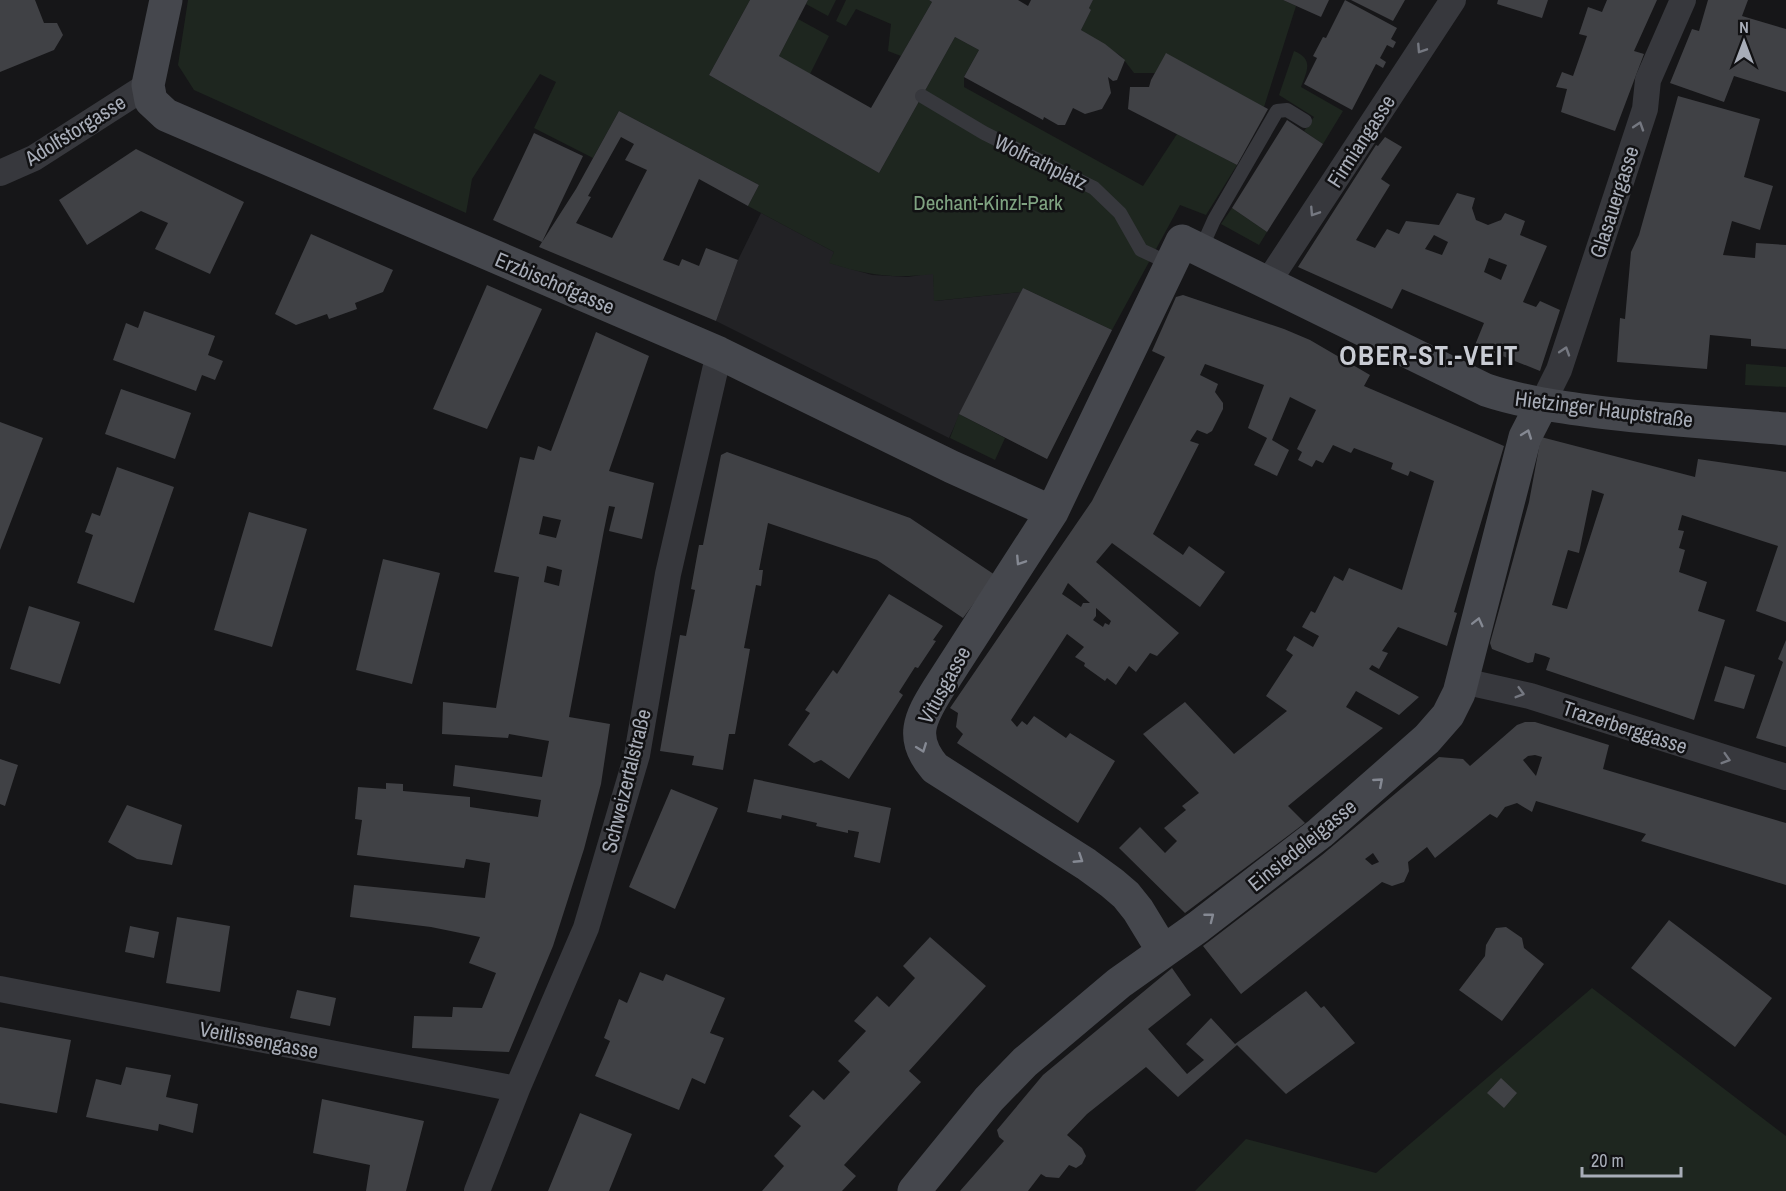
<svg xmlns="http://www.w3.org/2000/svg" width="1786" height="1191" font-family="'Archivo Narrow',sans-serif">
  <rect width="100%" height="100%" fill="#161618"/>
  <!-- built -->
  <path fill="#222225" d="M761 213 834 252 830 263 872 275 908 277 933 273 935 301 1020 292 1023 288 1112 330 1047 459 960 414 949 438 716 321 738 260Z"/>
  <!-- green -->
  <path fill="#1e261f" d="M188 0H750L709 75 879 173 955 37 979 50 964 77V87L1143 186 1177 134 1237 165 1206 215 1180 205 1112 330 1023 288 1021 292 934 301 933 274C893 279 867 275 829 263L834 252 748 206 759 185 619 111 593 158 534 128 556 82 540 74 472 179 466 213 194 90 178 65Z
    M808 0H836L828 16 806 4Z
    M846 0H929L932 2 901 56 888 51 891 24 856 9 846 26 836 21Z
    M1093 0H1283L1296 6 1264 107 1166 54 1155 73H1134L1121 56 1081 30 1091 10 1089 8Z
    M798 19 829 36 810 74 779 56Z
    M1294 51C1314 59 1307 71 1301 87L1343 111 1323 144 1304 131 1314 117 1279 95Z
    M1232 208 1267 232 1259 245 1221 224Z
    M1746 364 1786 367V387L1745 385Z
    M959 414 1005 438 995 460 950 438Z
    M1592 988 1786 1136V1191H1195L1246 1139 1376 1173Z"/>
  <!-- building -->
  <path fill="#404145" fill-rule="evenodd" d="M0 0H35L44 23H57L63 35 54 50 0 72Z
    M750 0H808L779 56 871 108 932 2 929 0H1018L1028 6 1031 0H1093L1089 8 1091 10 1081 30 1105 44 1125 60 1117 80 1113 81 1108 77 1111 93 1102 109 1085 114 1073 108 1065 125H1058L1044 117 1043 120 964 77 979 50 955 37 879 173 709 75Z
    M1283 0H1329L1321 17Z
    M1345 0 1397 28 1391 39 1396 42 1393 48 1387 45 1380 58 1386 62 1383 68 1376 64 1352 110 1304 84 1317 58 1313 56 1323 37 1326 38Z
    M1351 0H1405L1393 21Z
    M1498 0H1548L1542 18 1497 4Z
    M1607 0H1657L1634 51 1644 54 1615 131 1561 112 1567 89 1556 87 1562 72 1573 76 1587 36 1579 34 1588 7 1602 12Z
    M1708 0H1748L1742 16 1786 29V92L1734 76 1724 102 1670 83 1692 29 1699 31Z
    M1166 53 1268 109 1237 165 1128 109 1130 87H1149L1151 80Z
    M1678 96 1760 119 1744 177 1773 186 1760 230 1732 221 1723 255 1755 258 1756 243 1786 245V349L1751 346V339L1710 335 1707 369 1617 362 1620 318 1625 319 1631 252 1639 235Z
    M619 111 759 185 748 206 699 179 663 260 679 266 682 259 699 266 706 248 738 260 716 321 539 247 542 242 493 220 534 133 583 156 542 242 576 189ZM621 137 634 144 625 160 647 170 612 238 576 223 591 197 588 196Z
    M1287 120 1323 144 1267 232 1232 208Z
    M1385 137 1402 147 1381 179 1390 185 1356 240 1375 248 1387 229 1399 234 1406 221 1439 225 1457 193 1475 198 1472 208 1476 220 1488 225 1501 220 1505 213 1525 221 1520 235 1547 246 1523 302 1536 307 1540 301 1560 310 1540 371 1475 345 1484 323 1402 289 1392 309 1298 267 1376 145 1378 146ZM1434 235 1448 242 1442 255 1425 249ZM1489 258 1507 265 1501 280 1484 272Z
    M136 149 244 202 210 274 155 249 168 223 141 211 87 245 59 200Z
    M311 234 393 270 383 292 355 303 357 309 329 319 327 314 296 325 275 314Z
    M487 285 542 309 487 429 433 409Z
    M1023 288 1112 330 1047 459 959 414Z
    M1183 295 1284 329 1310 340 1370 375 1364 386 1504 446 1454 612 1457 613 1447 646 1398 627 1382 651 1388 653 1379 669 1372 665 1369 669 1419 697 1399 715 1356 691 1346 707 1383 728 1288 806 1305 823 1185 913 1119 848 1140 827 1165 853 1177 841 1164 828 1186 810 1182 806 1199 793 1143 734 1185 702 1234 754 1287 711 1266 696 1293 655 1286 650 1294 636 1313 647 1319 636 1302 627 1311 611 1315 613 1334 576 1343 581 1349 568 1402 590 1434 481 1410 471 1408 476 1391 469 1393 463 1354 448 1351 453 1333 445 1323 463 1316 460 1312 467 1298 460 1302 452 1297 449 1316 410 1290 397 1272 440 1289 450 1277 476 1254 465 1267 438 1248 428 1264 385 1205 364 1200 375 1218 384 1215 392 1223 403V409L1212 431 1207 434 1197 430 1190 441 1199 444 1153 534 1183 555 1189 546 1225 572 1200 607 1112 543 1096 562 1179 633 1157 656 1150 653 1136 672 1129 666 1116 685 1107 678 1105 681 1084 666 1085 663 1075 657 1084 647 1067 634 1011 720 1017 727 1022 721 1027 725 1034 716 1066 738 1070 733 1115 761 1078 823 957 743 963 734 956 727 958 713 950 708 1092 501 1165 357 1152 351 1176 297ZM1068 583 1090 603H1083L1081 607 1062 594ZM1096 608 1111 621 1109 625 1105 623 1103 627 1093 620 1096 616Z
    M144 311 215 336 208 355 223 361 215 380 202 375 196 391 113 360 126 323 138 328Z
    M596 332 649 356 609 471 654 483 642 539 609 531 615 507 609 506 604 530 569 717 610 724 601 784 584 849 553 946 509 1052 412 1048 414 1016 452 1017 453 1007 482 1008 496 973 469 963 480 937 431 927 350 917 354 885 485 898 490 863 466 859 464 868 357 855 362 820 355 819 358 787 386 789V783L403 784V791L470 797V807L538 817 541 800 453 786 455 765 542 777 549 741 509 734 508 738 442 734 443 702 496 708 519 577 494 572 520 457 534 460 538 446 551 451ZM543 516 561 520 556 538 539 534ZM547 566 562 570 559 586 544 582Z
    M121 389 191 413 175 459 105 434Z
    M0 422 43 438 0 550Z
    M1541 437 1695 477 1698 459 1786 472V622L1756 611 1778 546 1682 515 1678 530 1684 531 1679 548 1685 550 1679 572 1707 582 1698 611 1725 620 1694 720 1546 670 1550 658 1545 656 1535 653 1533 662 1528 663 1492 649 1490 643 1529 502ZM1592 490 1604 494 1567 609 1552 605 1568 550 1579 553Z
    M727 452 910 518 995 575 963 618 877 560 768 523 759 570H763L761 586 756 585 744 648 750 649 735 734H729L723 770 692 765 694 756 660 751 680 635 686 636 695 590 691 589 699 545H703L721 455Z
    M117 467 174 487 134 603 77 583 93 535 85 532 92 513 100 516Z
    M249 512 307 529 272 647 214 630Z
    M383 559 440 573 412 684 356 670Z
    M889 594 943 626 933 640 936 641 918 668 915 667 899 692 903 695 849 779 821 760 814 763 788 745 810 713 805 710 833 670 837 674Z
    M29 606 80 622 60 684 10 669Z
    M1786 640V747L1756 738 1783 662 1778 659Z
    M1725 666 1755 675 1744 709 1714 701Z
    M1525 722H1535L1609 745 1603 769 1786 823V885L1641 841 1646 834 1536 801 1532 812 1517 803 1505 807 1497 818 1490 814 1435 858 1427 847 1408 862 1409 871 1404 882 1392 886 1382 882 1241 994 1203 946 1322 855 1439 757 1463 759 1470 766 1517 725ZM1535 755 1542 757 1536 776 1523 760 1528 756ZM1373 853 1379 862 1372 865 1365 859Z
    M0 759 18 765 5 806 0 804Z
    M754 779 891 808 880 863 854 857 859 832 848 830V833L816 826 817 823 782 815 781 819 747 812Z
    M671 789 718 808 675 909 629 887Z
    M127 805 182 825 172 865 137 859 108 842Z
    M177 917 230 926 220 992 166 983Z
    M1669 920 1772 998 1735 1047 1631 968Z
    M130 926 159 932 154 958 125 952Z
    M1506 927 1522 938 1524 948 1544 964 1502 1021 1459 990 1485 956 1486 945 1496 928Z
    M930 937 986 986 909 1071 921 1082 844 1165 856 1176 842 1191H762L784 1166 774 1156 801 1126 789 1116 813 1090 824 1100 850 1072 838 1061 866 1031 854 1021 877 996 889 1007 915 978 903 966Z
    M1172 968 1191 995 1148 1029 1187 1074 1204 1060 1186 1044 1211 1018 1235 1044 1306 991 1321 1008 1324 1006 1355 1043 1286 1094 1237 1045 1178 1097 1146 1067 1087 1114 1067 1135 1082 1148 1086 1156 1082 1164 1076 1168 1069 1165 1059 1178 1046 1177 1041 1174 1028 1191H960L1004 1141 999 1137 997 1130 1043 1075Z
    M640 972 663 981 666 974 725 998 710 1033 724 1038 705 1084 692 1078 679 1110 595 1076 610 1041 604 1038 619 999 627 1003Z
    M297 990 336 998 330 1026 290 1018Z
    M0 1027 71 1040 57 1113 0 1103Z
    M126 1067 171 1075 166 1097 198 1104 193 1133 159 1124 158 1131 86 1117 96 1079 121 1085Z
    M1501 1078 1517 1093 1504 1108 1487 1093Z
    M322 1099 424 1121 406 1191H366L370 1165 313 1153Z
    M580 1113 632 1134 609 1191H548Z"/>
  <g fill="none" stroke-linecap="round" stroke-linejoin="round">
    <!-- lane -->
    <path stroke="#37383d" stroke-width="14" d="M922 96 984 133 1094 188 1120 213 1141 250 1156 257 1170 266
      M1201 249 1214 220 1277 111 1287 110 1305 121"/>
    <!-- street -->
    <path stroke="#37383d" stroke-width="26" d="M0 173 34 158 148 85
      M1268 282 1453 0
      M1542 404 1559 370 1645 109 1648 80 1683 0
      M1463 681 1530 696 1786 777
      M0 989 517 1089
      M477 1191 517 1089 586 928 637 755 668 574 719 353"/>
    <!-- secondary -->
    <path stroke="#45474d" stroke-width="33" d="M166 0 148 85 151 101 166 115 719 353 952 467 1052 512
      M1163 951 1138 910 1126 895 1112 883 1086 864 935 768C909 738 920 718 938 689L1052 512 1182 241 1486 390C1522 402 1560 407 1598 412 1660 420 1723 423 1786 429
      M914 1191 989 1099 1025 1062 1119 983 1198 927 1320 833 1427 739 1448 715 1459 693 1525 437 1542 404"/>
  </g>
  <!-- one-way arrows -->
  <defs><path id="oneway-chevron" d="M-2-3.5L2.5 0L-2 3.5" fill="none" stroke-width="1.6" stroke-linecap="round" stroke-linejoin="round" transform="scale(1.5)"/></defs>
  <g stroke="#757881">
    <use href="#oneway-chevron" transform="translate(1421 49) rotate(123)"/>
    <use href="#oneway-chevron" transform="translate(1639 126) rotate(-72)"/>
    <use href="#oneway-chevron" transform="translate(1314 212) rotate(123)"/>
    <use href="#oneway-chevron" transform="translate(1565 351) rotate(-72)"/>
    <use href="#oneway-chevron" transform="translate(1520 693) rotate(16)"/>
    <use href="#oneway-chevron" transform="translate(1726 759) rotate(17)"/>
  </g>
  <g stroke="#858993">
    <use href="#oneway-chevron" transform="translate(1527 434) rotate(-70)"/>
    <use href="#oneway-chevron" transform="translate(1020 561) rotate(123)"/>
    <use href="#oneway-chevron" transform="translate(1478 622) rotate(-76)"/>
    <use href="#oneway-chevron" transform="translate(922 748) rotate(69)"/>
    <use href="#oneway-chevron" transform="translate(1379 782) rotate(-41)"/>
    <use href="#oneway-chevron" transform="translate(1079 859) rotate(33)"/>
    <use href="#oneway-chevron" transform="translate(1210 917) rotate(-38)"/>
  </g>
  <g text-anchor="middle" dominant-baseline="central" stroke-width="5" stroke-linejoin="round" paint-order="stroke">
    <!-- street labels -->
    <g font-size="21" fill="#a8adb8" stroke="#111113">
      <text transform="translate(75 130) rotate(-32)">Adolfstorgasse</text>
      <text transform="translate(1361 141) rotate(-57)">Firmiangasse</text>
      <text transform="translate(1041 162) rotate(26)">Wolfrathplatz</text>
      <text transform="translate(1614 202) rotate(-72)">Glasauergasse</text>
      <text transform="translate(555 283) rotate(23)">Erzbischofgasse</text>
      <text transform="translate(1604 409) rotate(7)">Hietzinger Hauptstraße</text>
      <text transform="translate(944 685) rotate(-61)">Vitusgasse</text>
      <text transform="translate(1625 727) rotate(18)">Trazerberggasse</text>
      <text transform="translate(626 781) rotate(-76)">Schweizertalstraße</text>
      <text transform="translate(1302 845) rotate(-39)">Einsiedeleigasse</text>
      <text transform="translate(259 1040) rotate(11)">Veitlissengasse</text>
    </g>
    <!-- park labels -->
    <g font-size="21" fill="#7fa381" stroke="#111113">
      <text x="988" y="202">Dechant-Kinzl-Park</text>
    </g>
    <!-- district labels -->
    <g font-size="27" font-weight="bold" letter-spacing="1.5" fill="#c9ccd4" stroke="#111113">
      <text x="1429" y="355">OBER-ST.-VEIT</text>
    </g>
  </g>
  <!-- north arrow -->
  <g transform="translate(1744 42)" stroke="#111113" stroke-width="4.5" paint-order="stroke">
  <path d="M0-4.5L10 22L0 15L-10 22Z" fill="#a8adb8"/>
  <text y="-9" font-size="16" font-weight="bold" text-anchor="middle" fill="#a8adb8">N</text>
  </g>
  <!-- scale -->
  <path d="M1582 1167v9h99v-9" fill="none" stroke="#a8adb8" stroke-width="3"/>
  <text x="1591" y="1167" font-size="18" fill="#a8adb8" stroke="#111113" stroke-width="4.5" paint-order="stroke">20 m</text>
</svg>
